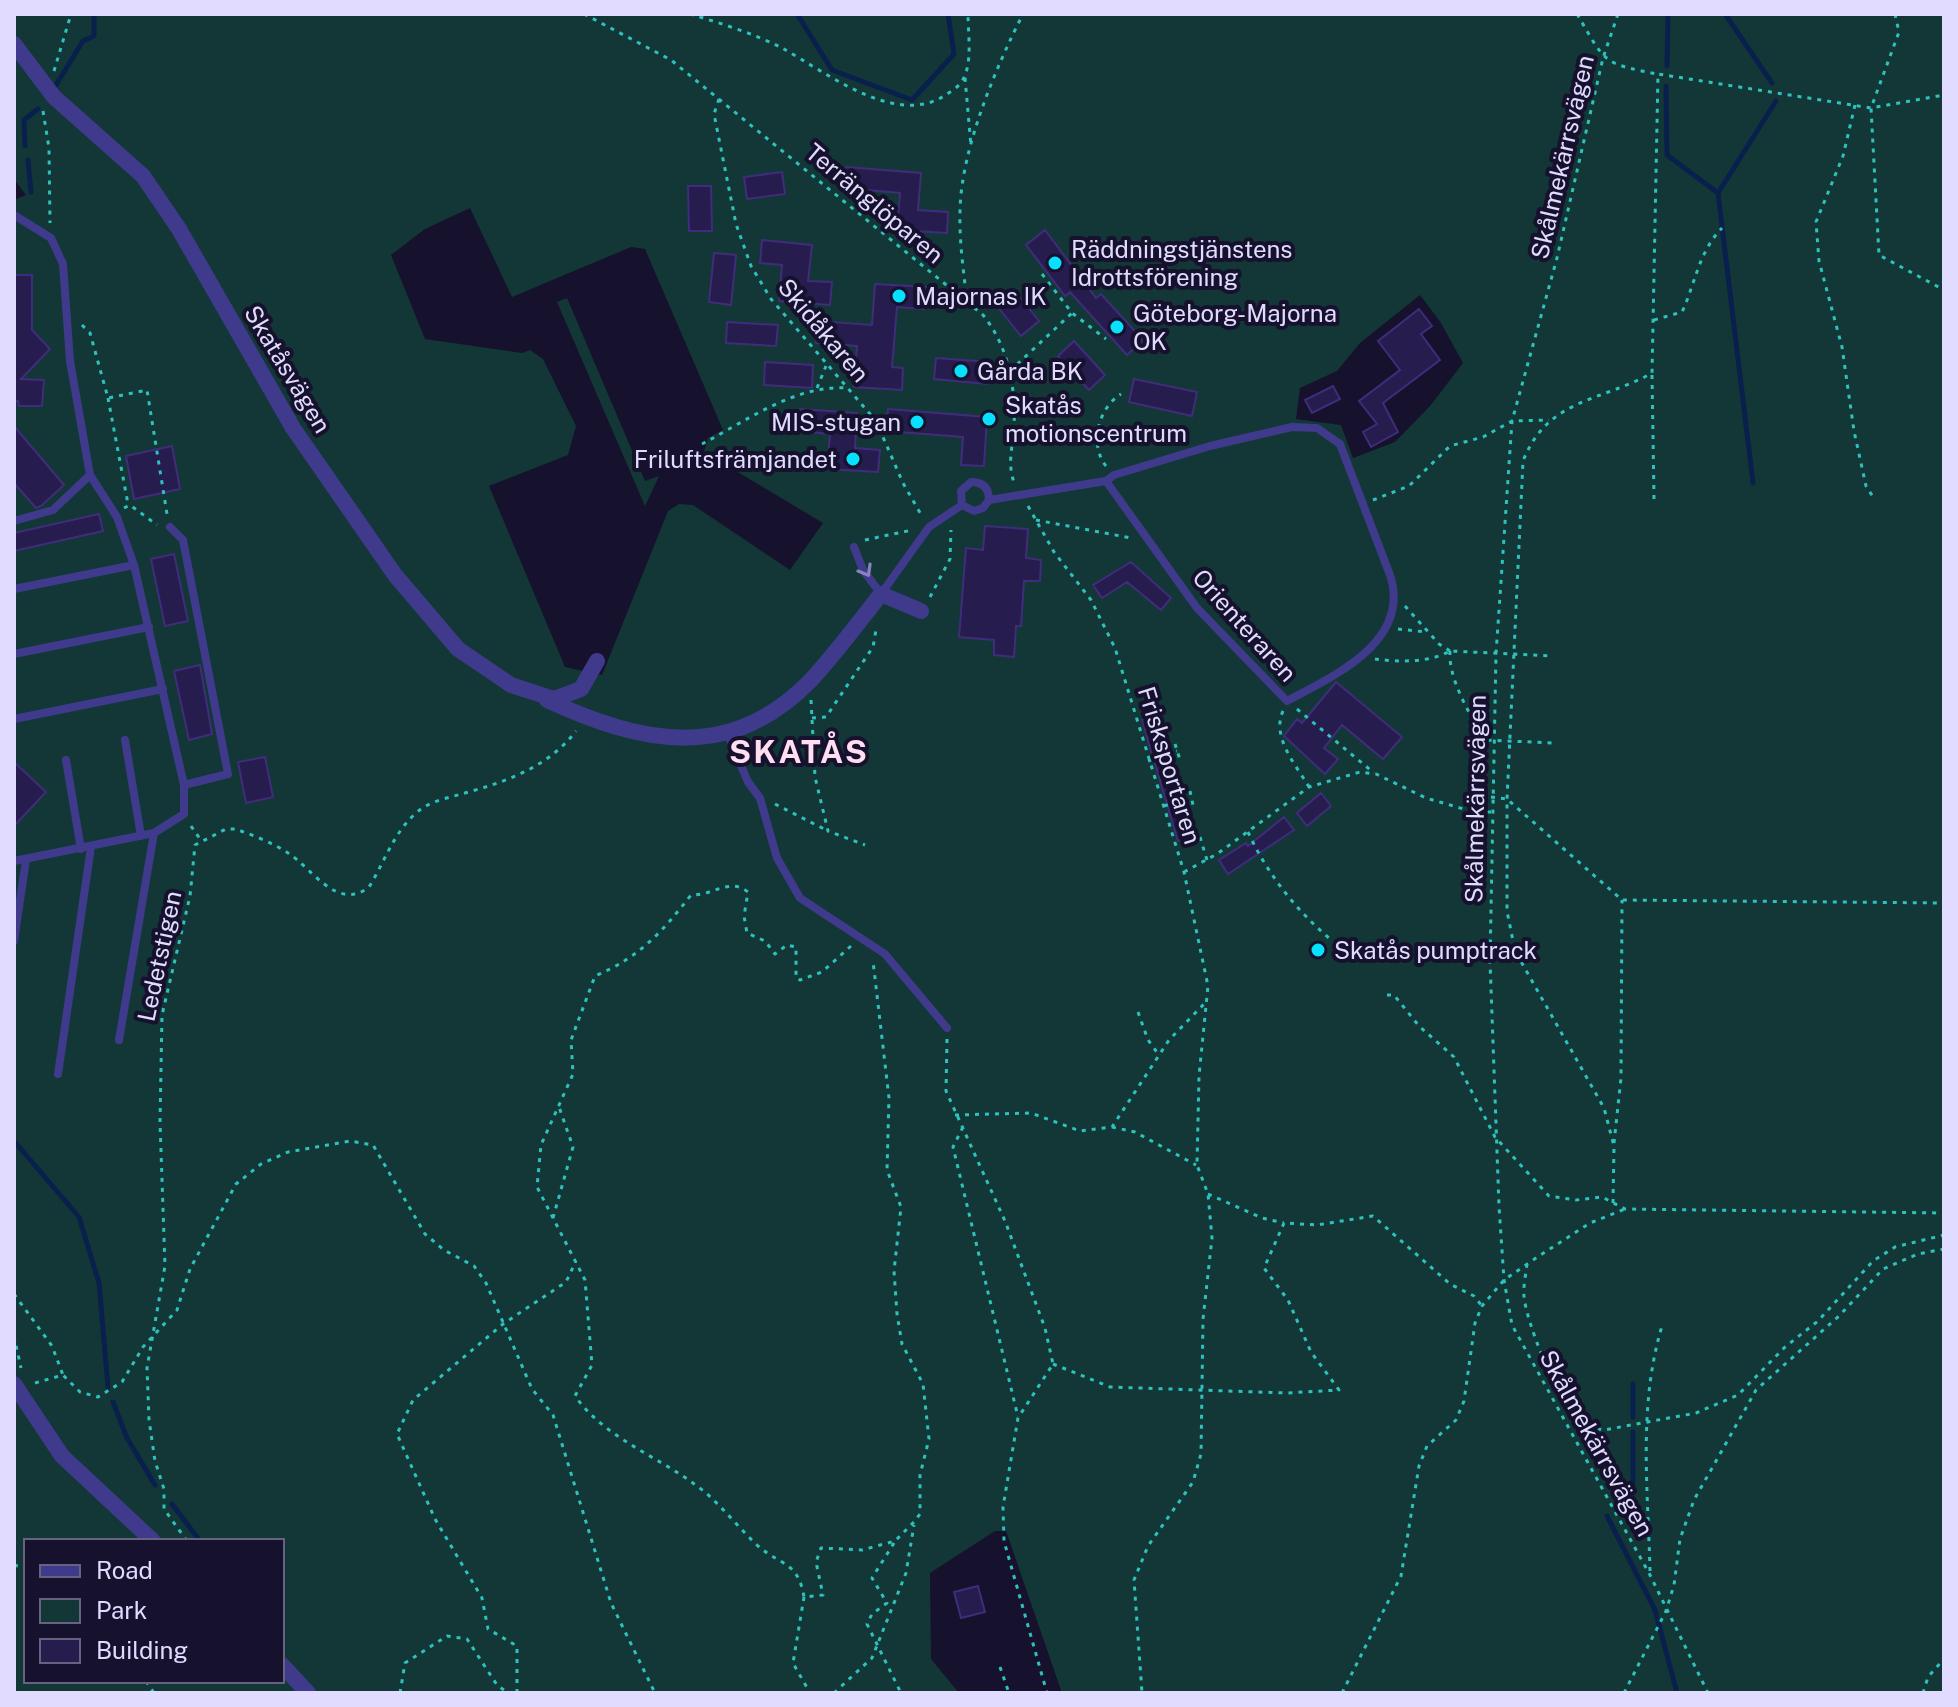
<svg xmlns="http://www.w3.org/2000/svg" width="1958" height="1707" font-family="'Public Sans',sans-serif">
  <rect width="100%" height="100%" fill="#16112c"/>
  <!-- green -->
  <path fill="#133736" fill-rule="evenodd" d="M14 14H1944V1693H1062L1006 1531H995L930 1573 931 1659 959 1693H14V200L26 195 14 179ZM470 208 512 297 631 247 645 249 723 430 708 438 704 452 823 523 790 570 693 505 679 504 668 511 602 675 565 667 489 486 568 455 576 426 543 359 530 350 522 353 425 339 391 255 425 229ZM1420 295 1441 323 1463 363 1430 406 1395 442 1353 458 1341 425 1296 419 1300 388 1337 371 1360 343ZM26 1541H282V1681H26Z
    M567 298 645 481 659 476 645 506 557 302Z"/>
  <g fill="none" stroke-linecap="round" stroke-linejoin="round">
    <!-- stream -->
    <path stroke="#09204d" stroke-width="5" d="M797 14 832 70 912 100 954 54 948 14
      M1725 14 1772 83
      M1667 66 1668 14
      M56 85 83 41 94 36V14
      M1666 86 1667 155 1718 193
      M25 146 24 120 38 109
      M28 160 31 192
      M1753 483 1718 193 1776 101
      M14 1141 79 1217 99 1283 108 1387
      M113 1402 127 1438 155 1485
      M1633 1417V1384
      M1623 1501 1633 1485V1432
      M172 1504 200 1541
      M1607 1516 1655 1610 1677 1693"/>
  </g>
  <!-- building -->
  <path fill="#271c4e" stroke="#3f2d7b" stroke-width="2" d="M846 167 921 173 918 210 948 212 947 233 897 230 900 193 844 188Z
    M782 172 785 194 747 199 744 177Z
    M688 186H711L712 231H689Z
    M1045 230 1096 298 1101 294 1143 340 1127 355 1070 292 1065 296 1026 245Z
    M762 240 812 245 808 281 832 282 830 305 779 301 782 265 760 263Z
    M714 253 736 255 731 305 709 302Z
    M14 275H32V330L50 349 21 379 44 380 42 406H19L18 401H14Z
    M875 284 926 287 924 309 897 307 892 367 903 368 902 390 854 387 857 346 816 343 818 321 872 325Z
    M1015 291 1039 321 1021 336 997 306Z
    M1419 309 1432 326 1421 334 1440 360 1383 403 1398 432 1371 447 1363 432 1377 424 1359 401 1400 370 1378 341Z
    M727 322 778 325 776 346 726 343Z
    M1074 341 1105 375 1089 390 1058 356Z
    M936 358 989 362 987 384 934 379Z
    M765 362 813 365 812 388 764 385Z
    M1134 379 1197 392 1192 416 1129 402Z
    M1333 386 1340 399 1312 413 1305 400Z
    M800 409 857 413 855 448 880 450 878 472 827 469 830 434 799 431Z
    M888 409 987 417 984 466 961 465 963 437 886 431Z
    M14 426 64 485 41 506 36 508 14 483Z
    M172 446 180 489 134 499 126 456Z
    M99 514 103 531 14 551V533Z
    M985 526 1028 529 1026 558 1041 560 1040 581H1024L1021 626H1016L1014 657 994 655V640L959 637 966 548 983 550Z
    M174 554 188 621 165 626 151 559Z
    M1131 562 1171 598 1161 610 1127 582 1102 598 1093 585Z
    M200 665 212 734 189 740 174 671Z
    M1336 682 1402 737 1383 759 1342 725 1324 748 1338 759 1325 774 1284 736 1297 719 1302 723Z
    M1157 715 1193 836 1178 841 1142 720Z
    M265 757 273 797 246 803 238 762Z
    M14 762 46 792 14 826Z
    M1321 793 1331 806 1307 826 1297 813Z
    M1284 817 1294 830 1228 874 1219 860 1246 843 1248 846Z
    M978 1586 985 1612 961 1618 954 1592Z"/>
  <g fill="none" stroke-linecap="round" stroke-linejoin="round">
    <!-- path -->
    <path stroke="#2dc2bd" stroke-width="3" stroke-dasharray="4 6" stroke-linecap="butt" d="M584 14 671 60 983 315C1008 346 1016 387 1014 426 1013 445 1007 464 1014 482
      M690 14C720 23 755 34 782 48 826 72 894 127 944 96 952 91 962 85 965 75 972 58 968 32 968 14
      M1577 14C1606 63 1601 63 1657 74
      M1618 14 1603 58 1557 258 1512 421 1496 654 1490 961 1499 1206 1504 1280 1512 1325 1650 1575 1708 1693
      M1895 14 1899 32 1871 108 1879 255 1944 290
      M54 71 71 14
      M965 78 971 146
      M719 99 714 114 736 224 751 266 771 299 876 421 903 483 923 518
      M1855 105 1843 156 1816 222 1819 261 1842 347 1854 431 1866 486 1873 497
      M43 111 49 148 50 223
      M1042 274 1072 313 1106 339
      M967 303C964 273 959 242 960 211 961 150 995 69 1023 14
      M1654 320 1682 312C1696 282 1698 253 1722 228
      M82 325 90 333 108 398 147 390 167 514
      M1010 371 1072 313
      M1652 375 1654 499
      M817 388 826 366
      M108 398 128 504
      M702 444C748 420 796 384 849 388
      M1106 466C1089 445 1098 408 1121 394
      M1373 500 1409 486 1450 446 1483 437 1512 421 1549 420
      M1028 506 1054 552 1091 600 1115 648 1184 872 1208 986 1199 1076 1197 1165 1208 1194 1212 1238 1203 1319 1201 1454 1193 1482 1148 1546 1134 1580 1142 1693
      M124 508 130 505 157 525
      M1036 520 1131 538
      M865 540 912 530
      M930 597 950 559 951 530
      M1405 606 1439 644 1450 651
      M1398 629 1426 632
      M1450 651C1448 680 1471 715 1484 740L1554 743
      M1375 659C1399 662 1429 663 1450 651L1553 656
      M811 700 815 777 828 831 865 845
      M1297 709 1374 773
      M1283 711C1271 737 1296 765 1309 787
      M812 718 826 717 873 647 876 630
      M1175 744 1181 763
      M1148 761 1177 751
      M1190 791 1193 805
      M1491 797 1507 799 1622 900 1944 903
      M775 804 828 831
      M1164 806 1191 797
      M191 826 200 839
      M1248 832C1271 883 1313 931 1360 961
      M1200 837 1207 860
      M1184 872 1217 854 1309 787 1360 772 1376 774 1426 798 1474 812H1491
      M851 946 822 972 800 980 796 978V947L787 945 775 954 765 941 747 933 744 916 748 892C730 877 712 896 691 895 662 932 640 957 595 976L571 1040 573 1074 541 1145 537 1187 585 1280 592 1365 575 1396C607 1441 664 1458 706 1493 724 1509 740 1529 758 1546 781 1566 798 1561 804 1597L823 1595 816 1562 821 1548 862 1550 895 1541 914 1522 920 1514V1475L929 1439 923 1384 902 1344 897 1314 894 1271 901 1207 887 1170 889 1098 873 961
      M1387 995H1394L1419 1026 1454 1057 1495 1137 1549 1196 1576 1200 1602 1197 1625 1209 1944 1213
      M1138 1012 1148 1040 1159 1055
      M947 1039 946 1091 1005 1221 1045 1328 1053 1364 1018 1418 1003 1507 1004 1541 1047 1693
      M955 1115 1031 1113 1080 1131 1112 1127 1169 1040 1204 1004
      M963 1127 953 1147 1018 1417
      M1112 1127 1135 1132 1196 1165
      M1614 1143 1621 1078 1622 900
      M1208 1194 1262 1218 1284 1223
      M1613 1203 1614 1146 1604 1108 1515 951 1507 911V799L1523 461C1548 398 1600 402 1652 373L1658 74 1871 108 1944 95
      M553 1218 573 1147 559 1107
      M1527 1264C1526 1274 1523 1286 1524 1296 1526 1322 1557 1398 1575 1417 1583 1425 1593 1428 1604 1430L1696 1413 1738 1395 1785 1347 1818 1321 1873 1261 1895 1247 1944 1235
      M14 1294 52 1346 63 1375
      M14 1336 21 1368
      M1053 1364 1110 1387 1287 1393 1339 1390 1311 1352 1288 1300 1264 1268 1284 1223 1317 1225 1373 1216 1450 1284 1474 1296 1482 1306
      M35 1383 63 1375 80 1392 98 1397 122 1382 143 1347 177 1310 190 1269 236 1184 261 1164 288 1152 350 1141 373 1145 425 1234 444 1250 474 1266 486 1283 532 1389 553 1415 611 1603 655 1693
      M187 1541 164 1509V1489L155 1461 149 1420 147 1368 165 1266 160 1122 162 1015 190 896 195 845 226 829H235C253 835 273 843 288 853 312 868 337 912 369 887 384 863 393 834 415 814 428 801 448 798 465 793 508 781 548 767 576 731
      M894 1543 872 1578 887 1603 872 1614 867 1624 901 1693
      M14 1565 26 1568
      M1650 1571C1648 1489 1638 1405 1662 1326
      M804 1597 793 1663 810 1693
      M1000 1667 1009 1693
      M146 1681 154 1693
      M400 1693 405 1663 447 1636 467 1639 497 1685 508 1693
      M517 1693V1646L488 1629 482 1598 435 1519 397 1434 413 1400 503 1324 566 1282 576 1261
      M834 1693 872 1658 906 1573 914 1525
      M1342 1693 1401 1576 1419 1466 1427 1446 1456 1420 1464 1401 1475 1323 1482 1306 1504 1280 1539 1256 1590 1223 1625 1209
      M1624 1693 1666 1611 1674 1585 1680 1539 1694 1500 1756 1390 1839 1316 1883 1269 1918 1254 1944 1249
      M1923 1693 1928 1677 1944 1659"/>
    <!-- service -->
    <path stroke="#403a8d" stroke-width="8" d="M14 215 51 238 63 264 70 361 90 475 117 517 134 565 184 785V814L154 833 14 861
      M989 500C989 488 983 482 971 482L961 491 962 505 974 511 983 508 989 500 1106 481 1114 475 1210 446 1292 427 1317 428 1340 444 1390 575C1412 642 1333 676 1287 701L1197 608 1106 481
      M14 521 53 510 90 475
      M170 527 183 540 228 774 184 785
      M854 547 863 570 881 594 929 527 962 505
      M14 589 134 565
      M14 654 149 627
      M14 719 163 689
      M728 735 748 782 760 798 777 858 800 898 885 954 947 1028
      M125 740 141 836
      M66 760 81 849
      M14 941 26 860
      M119 1040 154 833
      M58 1074 91 847"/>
    <!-- minor -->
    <path stroke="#403a8d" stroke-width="16" d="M14 44 54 97 143 176 179 229 293 428 395 575 458 649 511 685 554 699 581 689 597 661
      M547 700C642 744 731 763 811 680 836 653 858 623 881 594L921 611
      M14 1384 62 1456 153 1541
      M282 1665 308 1693"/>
  </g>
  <!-- one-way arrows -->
  <defs><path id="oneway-chevron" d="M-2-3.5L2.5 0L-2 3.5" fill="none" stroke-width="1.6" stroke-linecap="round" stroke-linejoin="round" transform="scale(2)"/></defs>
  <use stroke="#8883c0" href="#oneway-chevron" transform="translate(866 571) rotate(60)"/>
  <!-- markers -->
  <g fill="#08e0ff" stroke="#16112c" stroke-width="3">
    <circle cx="1055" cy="263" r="8"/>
    <circle cx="899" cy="296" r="8"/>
    <circle cx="1117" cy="327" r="8"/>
    <circle cx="961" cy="371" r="8"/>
    <circle cx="989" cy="419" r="8"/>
    <circle cx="917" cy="422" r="8"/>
    <circle cx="853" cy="459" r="8"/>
    <circle cx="1318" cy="950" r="8"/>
  </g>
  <g text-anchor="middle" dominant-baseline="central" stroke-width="8" stroke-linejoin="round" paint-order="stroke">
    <!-- street labels -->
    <g font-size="24" fill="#e1dcff" stroke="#16112c">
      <text transform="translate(1562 157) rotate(-77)">Skålmekärrsvägen</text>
      <text transform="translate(875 203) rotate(40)">Terränglöparen</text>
      <text transform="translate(824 330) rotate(50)">Skidåkaren</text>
      <text transform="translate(288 369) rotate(59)">Skatåsvägen</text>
      <text transform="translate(1245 625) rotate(48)">Orienteraren</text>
      <text transform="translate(1170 765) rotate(73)">Frisksportaren</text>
      <text transform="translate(1475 799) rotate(-89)">Skålmekärrsvägen</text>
      <text transform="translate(159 956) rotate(-78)">Ledetstigen</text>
      <text transform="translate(1597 1443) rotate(61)">Skålmekärrsvägen</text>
    </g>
    <!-- poi labels -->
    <g font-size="24" fill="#e1dcff" stroke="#16112c" text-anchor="start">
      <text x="1071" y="249">Räddningstjänstens<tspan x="1071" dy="28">Idrottsförening</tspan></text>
      <text x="915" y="296">Majornas IK</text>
      <text x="1133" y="313">Göteborg-Majorna<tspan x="1133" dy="28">OK</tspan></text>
      <text x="977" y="371">Gårda BK</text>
      <text x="1005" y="405">Skatås<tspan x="1005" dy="28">motionscentrum</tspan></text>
      <text x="901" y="422" text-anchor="end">MIS-stugan</text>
      <text x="837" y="459" text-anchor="end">Friluftsfrämjandet</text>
      <text x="1334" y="950">Skatås pumptrack</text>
    </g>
    <!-- district labels -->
    <g font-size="32" font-weight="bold" letter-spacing="2" fill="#ffdef2" stroke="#16112c">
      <text x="799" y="751">SKATÅS</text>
    </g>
  </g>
  <!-- border -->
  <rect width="1958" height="1707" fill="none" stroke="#e1dcff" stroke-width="32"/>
  <!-- legend -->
  <rect x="24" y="1539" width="260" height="144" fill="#16112c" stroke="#676280" stroke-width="2"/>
  <rect x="40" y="1565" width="40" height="12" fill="#403a8d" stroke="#676280" stroke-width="2"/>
  <text x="96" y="1579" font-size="24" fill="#e1dcff">Road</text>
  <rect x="40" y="1599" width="40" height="24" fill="#133736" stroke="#676280" stroke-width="2"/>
  <text x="96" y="1619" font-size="24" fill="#e1dcff">Park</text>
  <rect x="40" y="1639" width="40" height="24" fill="#271c4e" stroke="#676280" stroke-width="2"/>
  <text x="96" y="1659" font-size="24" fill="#e1dcff">Building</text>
</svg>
